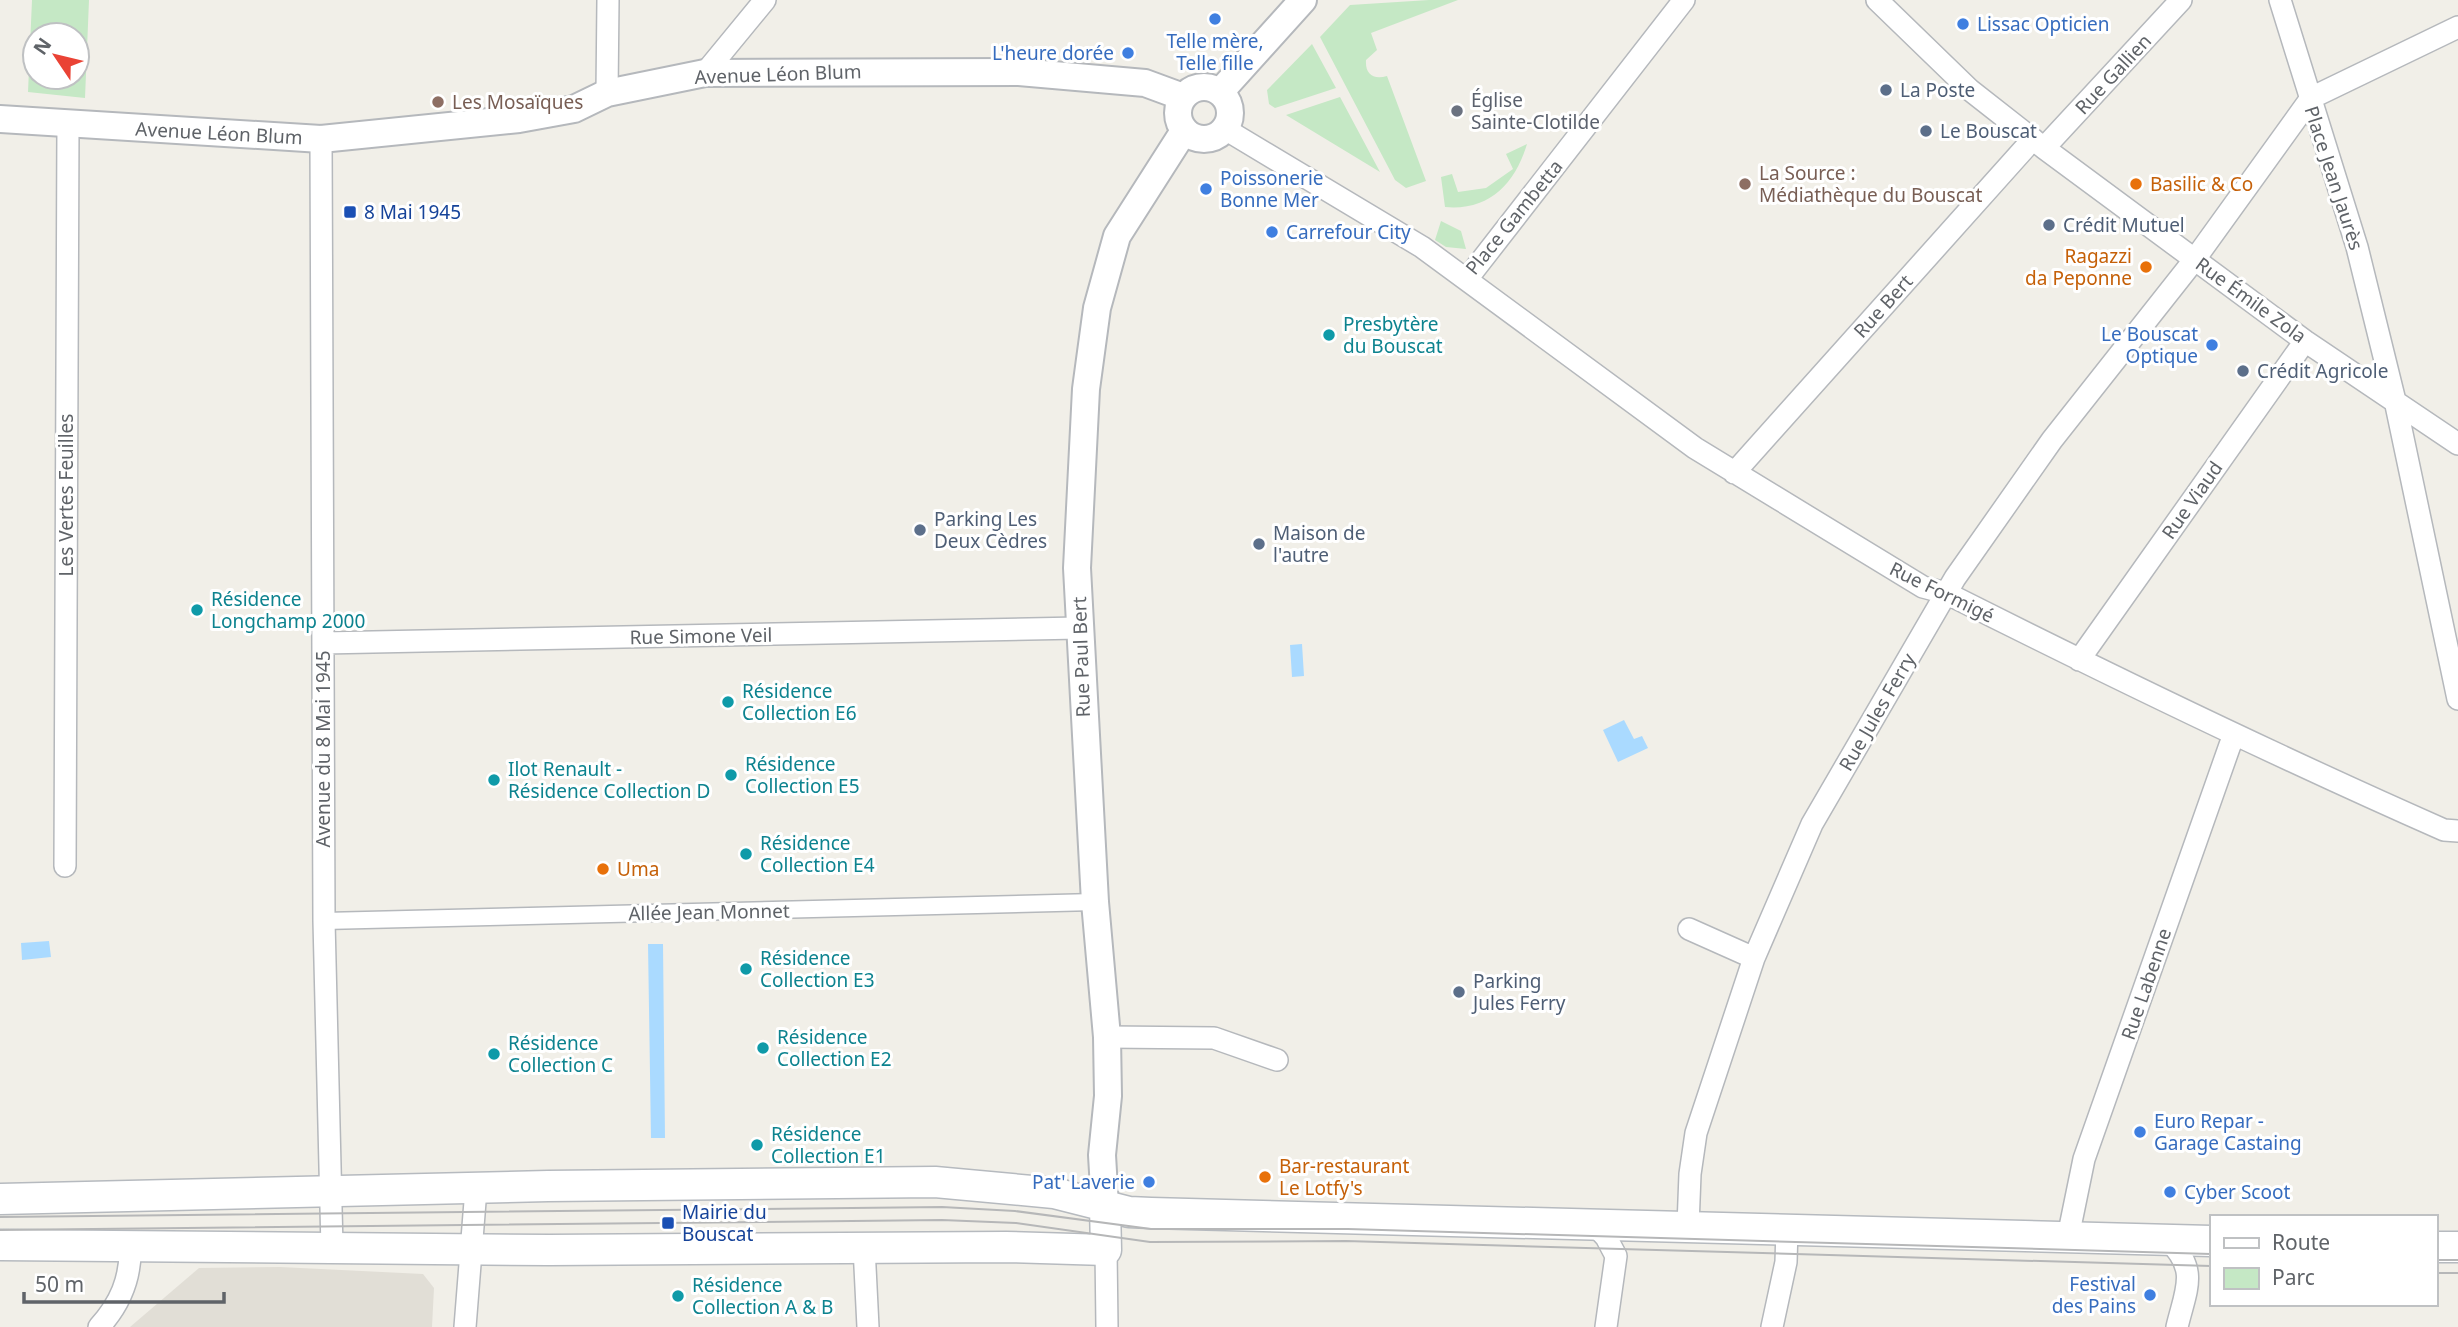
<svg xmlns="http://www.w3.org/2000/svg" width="2458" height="1327" font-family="'Noto Sans',sans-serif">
  <rect width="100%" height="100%" fill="#f1efe8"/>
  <!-- education -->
  <path fill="#e1ded6" d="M280 1267 423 1274 434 1288 432 1327H130L199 1268Z"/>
  <!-- green -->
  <path fill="#c5e8c5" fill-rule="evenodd" d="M32 0H89L85 98 28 92ZM35 35H77V77H35Z
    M1429 0H1458L1371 33 1377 50 1366 60C1365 74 1373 80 1387 76L1426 181 1406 188 1395 180 1320 37 1350 5Z
    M1312 44 1336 88 1275 108 1269 104 1267 90Z
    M1340 97 1380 172 1286 115Z
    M1527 144C1515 184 1489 211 1445 207L1441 177 1452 174 1458 192 1486 188 1513 169 1506 154Z
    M1441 221 1461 231 1466 249 1446 247 1435 240Z"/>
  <!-- water -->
  <path fill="#aadaff" d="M1302 644 1304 676 1292 677 1290 645Z
    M1624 720 1634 739 1642 736 1648 748 1618 762 1603 730Z
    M49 941 51 957 22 960 21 943Z
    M648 944H663L665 1138H651Z"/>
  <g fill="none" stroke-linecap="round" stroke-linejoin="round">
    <defs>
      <path id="pedestrian" d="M324 921 1095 902"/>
      <path id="minor" d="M1877 0 1970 90 2044 148 2305 341 2458 444
        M2280 0 2357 247 2396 405 2458 699
        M705 73 765 0
        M607 93 608 0
        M1225 129 1422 247 1695 448 1923 587 1946 593C2111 676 2276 756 2444 830L2458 831
        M321 139 324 921 332 1248
        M2044 148 2181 0
        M1467 279 1684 0
        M1734 473 2033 139
        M323 643 1079 628
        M2079 660 2305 341
        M65 866 68 124
        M1689 929 1754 958
        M1107 1037 1214 1038 1277 1060
        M1593 1223 1606 1237 1616 1256 1606 1327
        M1688 1226 1690 1174 1696 1133 1754 958 1812 824 1955 578 2052 440 2195 259 2311 98 2458 27
        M2068 1237 2084 1159 2230 745 2236 735
        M2168 1240C2199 1270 2186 1289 2177 1327
        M864 1247 868 1327
        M1106 1250 1107 1327
        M99 1327C120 1304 131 1279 130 1247
        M465 1327 476 1189
        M1772 1327 1786 1262 1787 1229"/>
      <path id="tertiary" d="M1178 113a26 26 0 1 1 52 0a26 26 0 1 1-52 0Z
        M1220 92 1303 0
        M0 119 321 139 519 119 574 109 607 93 705 73 1019 72 1145 83 1183 97
        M1105 1206 1102 1155 1108 1096 1107 1037 1095 902 1077 568 1086 389 1097 308 1117 236 1184 131"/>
      <path id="secondary" d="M0 1199 548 1186 935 1182 1054 1193 1129 1212 1151 1213 2211 1241
        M0 1245 549 1250 1006 1247 1106 1250 1105 1206
        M2435 1247H2458"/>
    </defs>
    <!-- pedestrian casing -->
    <use href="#pedestrian" stroke="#b5b8bc" stroke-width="19"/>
    <!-- minor casing -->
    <use href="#minor" stroke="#b5b8bc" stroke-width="24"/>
    <!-- tertiary casing -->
    <use href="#tertiary" stroke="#b5b8bc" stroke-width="30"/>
    <!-- secondary casing -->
    <use href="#secondary" stroke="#b6babf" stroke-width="33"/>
    <!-- pedestrian -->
    <use href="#pedestrian" stroke="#fff" stroke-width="16"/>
    <!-- minor -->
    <use href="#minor" stroke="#fff" stroke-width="21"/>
    <!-- tertiary -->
    <use href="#tertiary" stroke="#fff" stroke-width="26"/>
    <!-- secondary -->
    <use href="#secondary" stroke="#fff" stroke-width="30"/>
    <!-- tram -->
    <path stroke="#b6b7b8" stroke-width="2" d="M0 1217 942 1207 1015 1211 1151 1229H1348L2211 1254
      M0 1230 942 1220 1016 1223 1150 1242 1346 1241 2211 1266
      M2435 1260H2458
      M2435 1273H2458"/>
  </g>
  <!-- markers -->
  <g fill="#3f7fe0" stroke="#fff" stroke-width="2.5">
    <circle cx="1215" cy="19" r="7"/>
    <circle cx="1963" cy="24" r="7"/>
    <circle cx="1128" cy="53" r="7"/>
    <circle cx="1206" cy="189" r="7"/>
    <circle cx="1272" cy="232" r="7"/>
    <circle cx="2212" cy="345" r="7"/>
    <circle cx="2140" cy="1132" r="7"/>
    <circle cx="1149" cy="1182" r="7"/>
    <circle cx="2170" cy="1192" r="7"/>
    <circle cx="2150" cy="1295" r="7"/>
  </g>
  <g fill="#5c6f8a" stroke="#fff" stroke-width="2.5">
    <circle cx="1886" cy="90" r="7"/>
    <circle cx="1926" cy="131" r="7"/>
    <circle cx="2049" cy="225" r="7"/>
    <circle cx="2243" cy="371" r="7"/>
    <circle cx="920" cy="530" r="7"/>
    <circle cx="1259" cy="544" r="7"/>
    <circle cx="1459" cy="992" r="7"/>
  </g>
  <g fill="#8d6e63" stroke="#fff" stroke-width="2.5">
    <circle cx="438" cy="102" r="7"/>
    <circle cx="1745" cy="184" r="7"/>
  </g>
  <circle fill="#6b7280" stroke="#fff" stroke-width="2.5" cx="1457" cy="111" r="7"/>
  <g fill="#e8710a" stroke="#fff" stroke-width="2.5">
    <circle cx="2136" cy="184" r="7"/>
    <circle cx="2146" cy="267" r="7"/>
    <circle cx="603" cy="869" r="7"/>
    <circle cx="1265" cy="1177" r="7"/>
  </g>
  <g fill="#1a4fb4" stroke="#fff" stroke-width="2.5">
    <rect x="343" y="205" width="14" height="14" rx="3.5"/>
    <rect x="661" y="1216" width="14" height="14" rx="3.5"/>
  </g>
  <g fill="#0f9aa8" stroke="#fff" stroke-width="2.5">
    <circle cx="1329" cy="335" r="7"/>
    <circle cx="197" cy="610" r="7"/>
    <circle cx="728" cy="702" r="7"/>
    <circle cx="731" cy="775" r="7"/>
    <circle cx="494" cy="780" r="7"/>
    <circle cx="746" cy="854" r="7"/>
    <circle cx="746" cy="969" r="7"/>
    <circle cx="763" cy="1048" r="7"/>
    <circle cx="494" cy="1054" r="7"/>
    <circle cx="757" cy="1145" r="7"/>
    <circle cx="678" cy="1296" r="7"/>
  </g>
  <g text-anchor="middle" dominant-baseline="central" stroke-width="6" stroke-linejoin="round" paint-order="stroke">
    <!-- shop labels -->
    <g font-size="19" fill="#366cbe" stroke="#fff" text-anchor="start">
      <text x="1977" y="24">Lissac Opticien</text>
      <text x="1215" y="41" text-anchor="middle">Telle mère,<tspan x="1215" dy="22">Telle fille</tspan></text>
      <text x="1114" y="53" text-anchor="end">L'heure dorée</text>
      <text x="1220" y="178">Poissonerie<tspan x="1220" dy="22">Bonne Mer</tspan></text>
      <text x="1286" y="232">Carrefour City</text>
      <text x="2198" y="334" text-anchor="end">Le Bouscat<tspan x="2198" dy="22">Optique</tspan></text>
      <text x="2154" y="1121">Euro Repar -<tspan x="2154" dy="22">Garage Castaing</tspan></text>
      <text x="1135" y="1182" text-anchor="end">Pat' Laverie</text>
      <text x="2184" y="1192">Cyber Scoot</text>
      <text x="2136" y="1284" text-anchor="end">Festival<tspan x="2136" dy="22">des Pains</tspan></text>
    </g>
    <!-- street labels -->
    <g font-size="19" fill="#5f6368" stroke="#fff">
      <text transform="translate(778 74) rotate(-2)">Avenue Léon Blum</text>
      <text transform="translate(2113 74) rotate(-47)">Rue Gallien</text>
      <text transform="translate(219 133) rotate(3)">Avenue Léon Blum</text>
      <text transform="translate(2334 178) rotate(72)">Place Jean Jaurès</text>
      <text transform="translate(1514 217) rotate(-51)">Place Gambetta</text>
      <text transform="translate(2251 300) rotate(36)">Rue Émile Zola</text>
      <text transform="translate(1883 306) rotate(-48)">Rue Bert</text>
      <text transform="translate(66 495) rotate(-90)">Les Vertes Feuilles</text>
      <text transform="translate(2192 500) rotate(-55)">Rue Viaud</text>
      <text transform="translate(1942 592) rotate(26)">Rue Formigé</text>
      <text transform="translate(701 636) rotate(-1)">Rue Simone Veil</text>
      <text transform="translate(1081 657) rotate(-92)">Rue Paul Bert</text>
      <text transform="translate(1877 712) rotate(-60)">Rue Jules Ferry</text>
      <text transform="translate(323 749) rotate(-90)">Avenue du 8 Mai 1945</text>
      <text transform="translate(709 912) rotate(-1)">Allée Jean Monnet</text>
      <text transform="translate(2146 984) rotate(-71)">Rue Labenne</text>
    </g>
    <!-- service labels -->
    <g font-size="19" fill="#4e5e75" stroke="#fff" text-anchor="start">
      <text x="1900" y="90">La Poste</text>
      <text x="1940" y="131">Le Bouscat</text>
      <text x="2063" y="225">Crédit Mutuel</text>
      <text x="2257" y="371">Crédit Agricole</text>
      <text x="934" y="519">Parking Les<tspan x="934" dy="22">Deux Cèdres</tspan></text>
      <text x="1273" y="533">Maison de<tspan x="1273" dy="22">l'autre</tspan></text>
      <text x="1473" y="981">Parking<tspan x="1473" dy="22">Jules Ferry</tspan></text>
    </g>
    <!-- worship labels -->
    <g font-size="19" fill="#5b616d" stroke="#fff" text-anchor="start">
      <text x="1471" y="100">Église<tspan x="1471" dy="22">Sainte-Clotilde</tspan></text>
    </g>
    <!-- education labels -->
    <g font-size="19" fill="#785e54" stroke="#fff" text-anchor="start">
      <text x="452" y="102">Les Mosaïques</text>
      <text x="1759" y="173">La Source :<tspan x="1759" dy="22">Médiathèque du Bouscat</tspan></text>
    </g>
    <!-- food labels -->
    <g font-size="19" fill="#c56008" stroke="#fff" text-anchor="start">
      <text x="2150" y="184">Basilic &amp; Co</text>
      <text x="2132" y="256" text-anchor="end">Ragazzi<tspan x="2132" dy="22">da Peponne</tspan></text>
      <text x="617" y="869">Uma</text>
      <text x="1279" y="1166">Bar-restaurant<tspan x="1279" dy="22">Le Lotfy's</tspan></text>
    </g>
    <!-- transit labels -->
    <g font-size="19" fill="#164399" stroke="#fff" text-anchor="start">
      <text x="364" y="212">8 Mai 1945</text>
      <text x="682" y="1212">Mairie du<tspan x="682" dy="22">Bouscat</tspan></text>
    </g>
    <!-- culture labels -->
    <g font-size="19" fill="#0d838f" stroke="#fff" text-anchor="start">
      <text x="1343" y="324">Presbytère<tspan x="1343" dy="22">du Bouscat</tspan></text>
      <text x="211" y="599">Résidence<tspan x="211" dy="22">Longchamp 2000</tspan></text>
      <text x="742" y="691">Résidence<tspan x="742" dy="22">Collection E6</tspan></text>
      <text x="745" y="764">Résidence<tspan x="745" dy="22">Collection E5</tspan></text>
      <text x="508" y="769">Ilot Renault -<tspan x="508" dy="22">Résidence Collection D</tspan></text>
      <text x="760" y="843">Résidence<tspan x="760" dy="22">Collection E4</tspan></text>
      <text x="760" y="958">Résidence<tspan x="760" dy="22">Collection E3</tspan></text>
      <text x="777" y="1037">Résidence<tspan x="777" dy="22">Collection E2</tspan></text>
      <text x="508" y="1043">Résidence<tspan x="508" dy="22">Collection C</tspan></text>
      <text x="771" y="1134">Résidence<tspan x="771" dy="22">Collection E1</tspan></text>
      <text x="692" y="1285">Résidence<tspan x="692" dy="22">Collection A &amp; B</tspan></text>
    </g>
  </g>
  <!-- legend -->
  <rect x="2210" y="1215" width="228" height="91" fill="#ffffff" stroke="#bfc1c3" stroke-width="2"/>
  <rect x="2224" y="1238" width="35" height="10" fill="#ffffff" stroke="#bfc1c3" stroke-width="2"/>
  <text x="2272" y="1250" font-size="21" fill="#5f6368">Route</text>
  <rect x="2224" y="1268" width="35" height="21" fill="#c5e8c5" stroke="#bfc1c3" stroke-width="2"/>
  <text x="2272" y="1285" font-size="21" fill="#5f6368">Parc</text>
  <!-- north arrow -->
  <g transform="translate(56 56) rotate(305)"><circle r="33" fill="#ffffff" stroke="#bfc1c3" stroke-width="2"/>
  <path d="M0-5L12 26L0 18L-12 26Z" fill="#ea4335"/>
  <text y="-10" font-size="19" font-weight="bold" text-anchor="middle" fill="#5f6368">N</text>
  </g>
  <!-- scale -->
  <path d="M24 1292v10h200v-10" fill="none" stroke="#5f6368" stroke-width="3.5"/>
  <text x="35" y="1292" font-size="21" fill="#5f6368" stroke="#ffffff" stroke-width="5" paint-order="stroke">50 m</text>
</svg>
